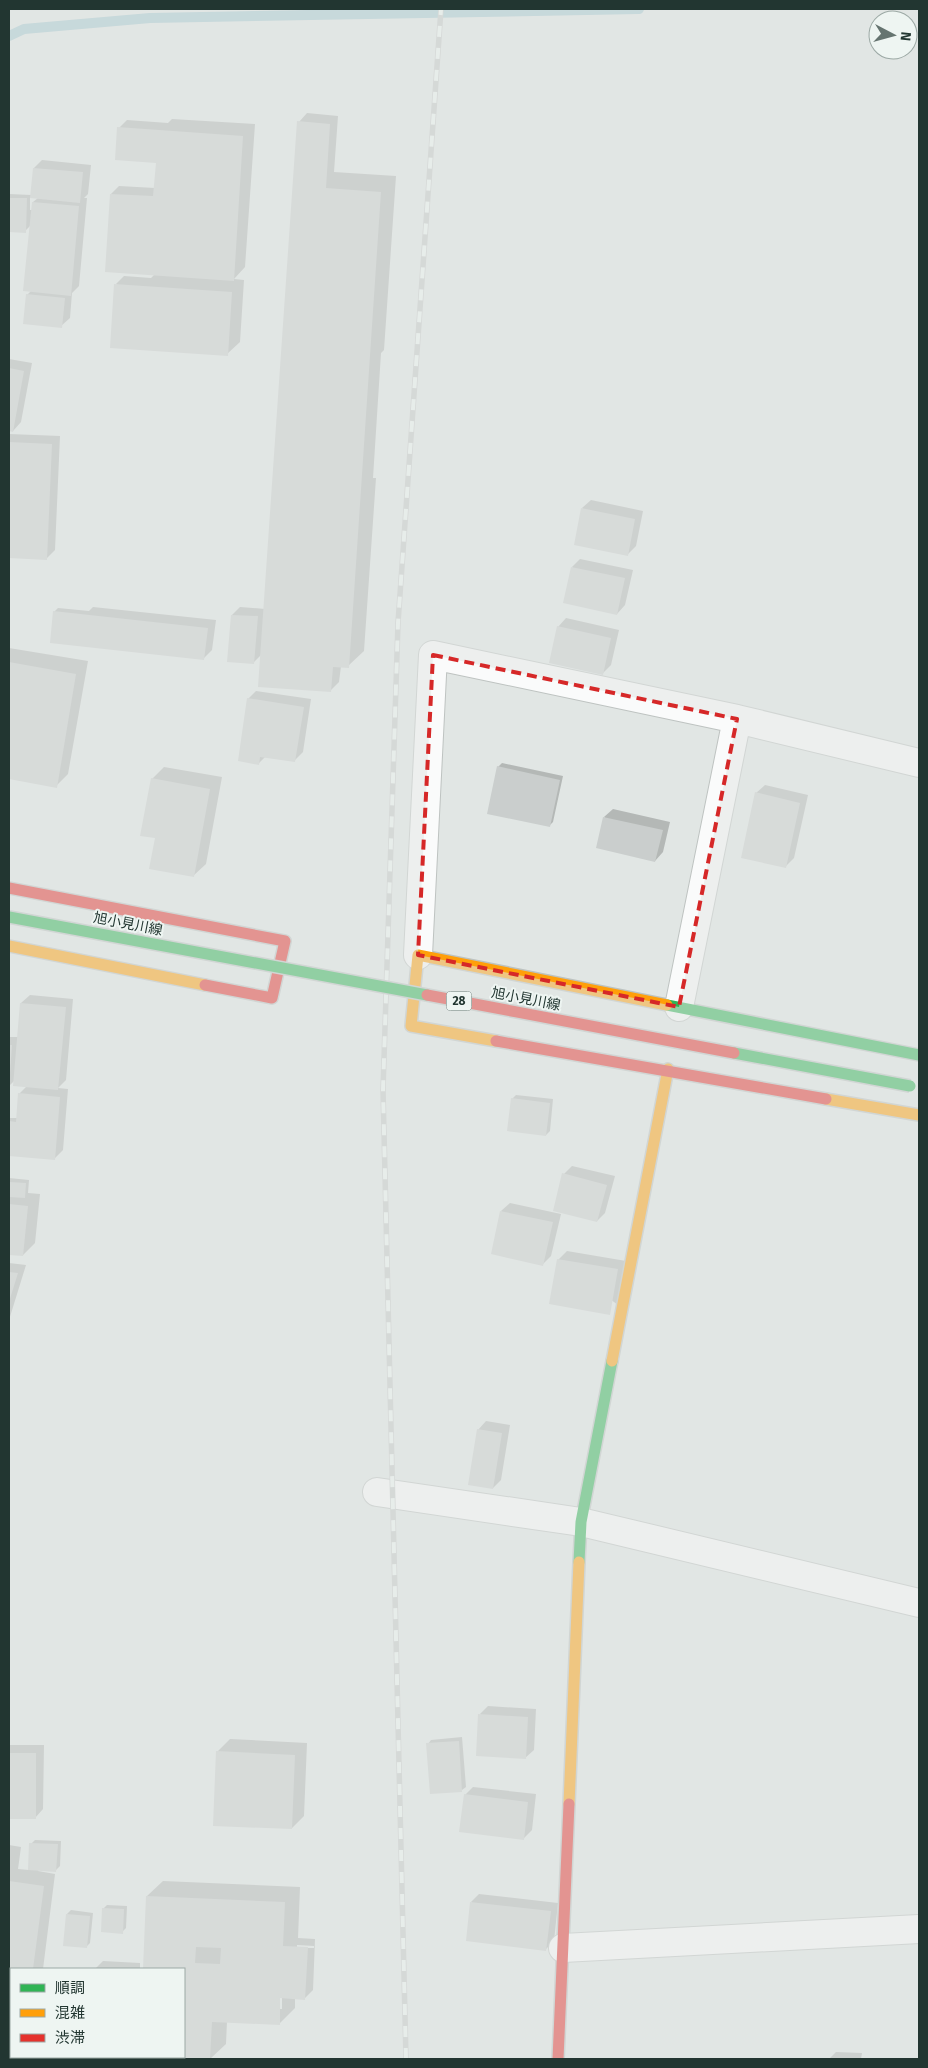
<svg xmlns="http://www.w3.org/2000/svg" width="928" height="2068" font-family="'Fira Sans','Noto Sans JP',sans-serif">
  <rect width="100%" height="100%" fill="#e1e6e4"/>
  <!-- shadow -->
  <path fill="#0003" fill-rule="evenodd" d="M307 113 338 116 334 172 396 176 384 350 381 353 373 478H376L364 651 348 666H341L339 682 331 690 262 654 254 662 232 615 240 607 265 609 299 122Z
    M172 119 255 124 245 267 234 279 244 280 240 342 227 354 116 284 124 276 151 278 154 275 111 194 119 186 155 188 157 159 119 128 127 120 168 123Z
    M42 160 91 165 88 194 84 198H87L79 286 72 293 70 318 61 326 27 295 32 290 30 226 25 231H9V194L31 195 34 168ZM30 197 38 198 33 202 32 210H30Z
    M9 359 32 363 21 422 13 431 9 430Z
    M9 434 60 436 55 550 47 558 9 557Z
    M591 500 643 511 636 546 627 555 582 508Z
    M580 559 633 570 625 605 617 614 572 567Z
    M93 607 216 620 212 650 204 658 54 612 58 608 89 611Z
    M566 618 619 630 611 665 603 673 558 627Z
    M9 648 88 661 68 774 56 786 9 778Z
    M256 691 311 699 303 752 295 760 266 756 259 763 248 699Z
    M502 763 563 776 553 822 549 826 498 767Z
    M164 767 222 777 206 864 193 876 156 837 152 779Z
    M765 785 808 795 794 858 786 866 756 793Z
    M613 809 670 822 663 852 655 861 604 817Z
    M30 995 73 999 66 1080 58 1088 68 1089 63 1150 54 1159 9 1154V1118H17L19 1094 27 1086 15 1080 9 1086V1037H18L21 1003Z
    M516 1095 553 1099 550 1131 546 1135 512 1099Z
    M572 1166 615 1176 605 1213 597 1221 564 1174Z
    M9 1178 29 1180 28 1193 40 1194 35 1243 23 1255 9 1254Z
    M510 1203 561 1214 551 1256 543 1264 501 1211Z
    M567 1251 626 1261 618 1305 558 1260Z
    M9 1263 26 1265 9 1320Z
    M486 1421 510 1425 501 1480 493 1488 478 1430Z
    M488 1706 536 1709 534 1750 525 1758 480 1714Z
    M462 1737 466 1787 462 1790 428 1744 431 1740Z
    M230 1739 307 1743 304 1816 292 1828 217 1752Z
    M9 1745H44L43 1809 35 1818H9Z
    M473 1787 536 1794 532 1830 523 1839 465 1795Z
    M35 1840 61 1841 60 1866 56 1870 39 1869 38 1871 55 1874 43 1969H11V2057H28V2059H9V1845L21 1847 18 1869 29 1870 31 1844Z
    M163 1881 300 1887 298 1938 315 1939 313 1990 305 1998H295V2008L279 2024 227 2021 226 2044 210 2059 173 2058 184 2057V1969H144L147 1896ZM297 1945 314 1946V1948H297ZM280 1997H282V2009H279Z
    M479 1894 558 1903 554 1941 546 1949 471 1902Z
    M107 1905 127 1906 126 1928 122 1932 103 1909Z
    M71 1910 93 1913 90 1943 86 1947 67 1914Z
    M103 1961 140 1963V1969H95Z
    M836 2052 862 2053 861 2059H829Z
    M46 2057H83V2059H46Z"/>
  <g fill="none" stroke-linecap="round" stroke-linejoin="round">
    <!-- stream -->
    <path stroke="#a6c9d0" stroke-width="10" d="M9 36 24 29 150 18 639 9"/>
  </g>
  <!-- building -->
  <path fill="#cacecd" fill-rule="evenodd" d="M297 121 330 124 326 188 381 192 349 668 333 667 331 692 258 687Z
    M117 127 243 136 234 281 105 272 110 194 153 196 156 163 115 160Z
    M33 168 83 172 80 203 30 198Z
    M9 198H27L26 233 9 232Z
    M32 202 79 206 71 296 23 291Z
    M114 284 232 292 228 356 110 348Z
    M26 294 65 298 62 328 23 324Z
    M9 368 24 371 13 432 9 431Z
    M9 442 52 444 47 560 9 558Z
    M581 508 635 519 628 556 574 545Z
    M571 567 625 578 617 615 563 603Z
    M53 611 208 628 204 660 50 643Z
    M231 615 258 616 254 664 227 662Z
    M557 626 611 638 603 675 549 663Z
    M9 662 76 674 57 788 9 779Z
    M247 698 304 707 295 762 260 757 259 765 238 761Z
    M497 766 560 780 550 827 487 814Z
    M151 778 210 789 194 877 149 869 155 838 140 836Z
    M755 792 800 803 786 868 741 858Z
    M603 817 663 830 655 862 596 848Z
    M20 1003 66 1007 58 1090 13 1086Z
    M9 1045H12L10 1073H9Z
    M18 1093 60 1097 55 1160 9 1156V1121L16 1122Z
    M511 1098 550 1103 546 1136 507 1131Z
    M562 1173 607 1185 597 1222 553 1211Z
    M9 1182 26 1183 25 1198 9 1197Z
    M9 1204 28 1206 23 1256 9 1255Z
    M500 1211 553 1222 543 1266 491 1254Z
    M557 1259 618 1269 610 1315 549 1304Z
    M9 1272 18 1273 9 1302Z
    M477 1429 502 1433 493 1489 468 1485Z
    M478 1714 528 1717 526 1759 476 1756Z
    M459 1741 462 1792 430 1794 426 1743Z
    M216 1751 295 1755 292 1829 213 1826Z
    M9 1753H36V1819H9Z
    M464 1794 528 1802 524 1840 459 1832Z
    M29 1843 58 1844 56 1872 28 1870Z
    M9 1881 44 1886 33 1969H11V2057H22L21 2059H9Z
    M146 1896 285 1902 283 1946 308 1947 305 2000 280 1998V2025L212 2022 210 2059H172V2057H184V1969H143ZM196 1947 221 1948 220 1964 195 1963Z
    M470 1902 551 1911 546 1951 466 1941Z
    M102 1908 124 1909 123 1934 101 1932Z
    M66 1914 90 1916 87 1948 63 1946Z
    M45 2057H63L72 2058 45 2059Z"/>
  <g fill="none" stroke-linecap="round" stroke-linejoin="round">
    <defs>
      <path id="street" d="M418 955 433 655 737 719 919 763
        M679 1007 737 719
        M377 1492 581 1522 919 1603
        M563 1948 919 1929"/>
      <path id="fast" d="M667 1005 919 1055
        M579 1562 581 1522 612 1361"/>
      <path id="slow" d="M9 946 205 985
        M496 1041 411 1026 418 955 667 1005
        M826 1099 919 1115
        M612 1361 668 1069
        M569 1804 579 1562"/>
      <path id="jam" d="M9 888 285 941 272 998 205 985
        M496 1041 826 1099
        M558 2059 569 1804"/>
    </defs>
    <!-- street casing -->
    <use href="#street" stroke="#bec3c1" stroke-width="30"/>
    <!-- fast casing -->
    <use href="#fast" stroke="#bdc3c1" stroke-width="14"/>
    <!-- slow casing -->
    <use href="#slow" stroke="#bdc3c1" stroke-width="14"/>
    <!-- jam casing -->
    <use href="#jam" stroke="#bdc3c1" stroke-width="14"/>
    <!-- street -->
    <use href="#street" stroke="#fafbfb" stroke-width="28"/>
    <!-- fast -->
    <use href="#fast" stroke="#30b455" stroke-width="11"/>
    <!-- slow -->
    <use href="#slow" stroke="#ff9f0a" stroke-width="11"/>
    <!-- jam -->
    <use href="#jam" stroke="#e5322d" stroke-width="11"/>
    <defs>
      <path id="rail" d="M406 2059 383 1090 398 623 441 9"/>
    </defs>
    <!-- rail casing -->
    <use href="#rail" stroke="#c6c9c8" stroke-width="5.5"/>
    <!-- rail -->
    <use href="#rail" stroke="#eef5f2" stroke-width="4" stroke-dasharray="11" stroke-linecap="butt"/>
    <defs>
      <path id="fast-bridge" d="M9 917 427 995
        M734 1053 910 1086"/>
      <path id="jam-bridge" d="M427 995 734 1053"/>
    </defs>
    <!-- fast-bridge casing -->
    <use href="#fast-bridge" stroke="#bcc3c1" stroke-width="14" stroke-linecap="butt"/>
    <!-- jam-bridge casing -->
    <use href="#jam-bridge" stroke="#bcc3c1" stroke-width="14" stroke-linecap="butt"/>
    <!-- fast-bridge -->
    <use href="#fast-bridge" stroke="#30b455" stroke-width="11"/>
    <!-- jam-bridge -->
    <use href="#jam-bridge" stroke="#e5322d" stroke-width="11"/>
  </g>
  <!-- marked area -->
  <path d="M0 0H928V2068H0ZM433 655 737 719 679 1007 418 955Z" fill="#e1e6e4" fill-opacity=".55" fill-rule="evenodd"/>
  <path fill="none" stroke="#d62828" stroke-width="4" stroke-dasharray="10 6" stroke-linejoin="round" d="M433 655 737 719 679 1007 418 955Z"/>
  <g text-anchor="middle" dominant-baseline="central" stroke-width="4" stroke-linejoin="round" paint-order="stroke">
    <!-- shield labels -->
    <rect fill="#eef5f2" stroke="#5f6f6b" stroke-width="1" x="446.5" y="991.5" width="25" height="19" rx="4"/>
    <g font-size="12" font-weight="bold" fill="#223631">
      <text x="459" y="1001">28</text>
    </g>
    <!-- street labels -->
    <g font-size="14" fill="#223631" stroke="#eef5f2">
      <text transform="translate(128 924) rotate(11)">旭小見川線</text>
      <text transform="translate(526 999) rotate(11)">旭小見川線</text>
    </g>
  </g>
  <!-- border -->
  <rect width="928" height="2068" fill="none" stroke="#223631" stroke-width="20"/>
  <!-- legend -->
  <rect x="10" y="1968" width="175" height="90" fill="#eef5f2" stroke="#9ca9a5"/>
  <rect x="20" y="1984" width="25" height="8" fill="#30b455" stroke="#9ca9a5"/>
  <text x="55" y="1993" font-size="15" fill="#223631">順調</text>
  <rect x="20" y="2009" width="25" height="8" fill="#ff9f0a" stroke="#9ca9a5"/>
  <text x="55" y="2018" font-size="15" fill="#223631">混雑</text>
  <rect x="20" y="2034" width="25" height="8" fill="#e5322d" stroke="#9ca9a5"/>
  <text x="55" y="2043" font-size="15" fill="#223631">渋滞</text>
  <!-- north arrow -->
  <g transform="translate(893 35) rotate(96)"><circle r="24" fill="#eef5f2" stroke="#9ca9a5"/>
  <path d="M0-4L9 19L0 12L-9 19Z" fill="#657470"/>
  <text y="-8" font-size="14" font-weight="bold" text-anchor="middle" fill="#223631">N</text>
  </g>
</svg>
